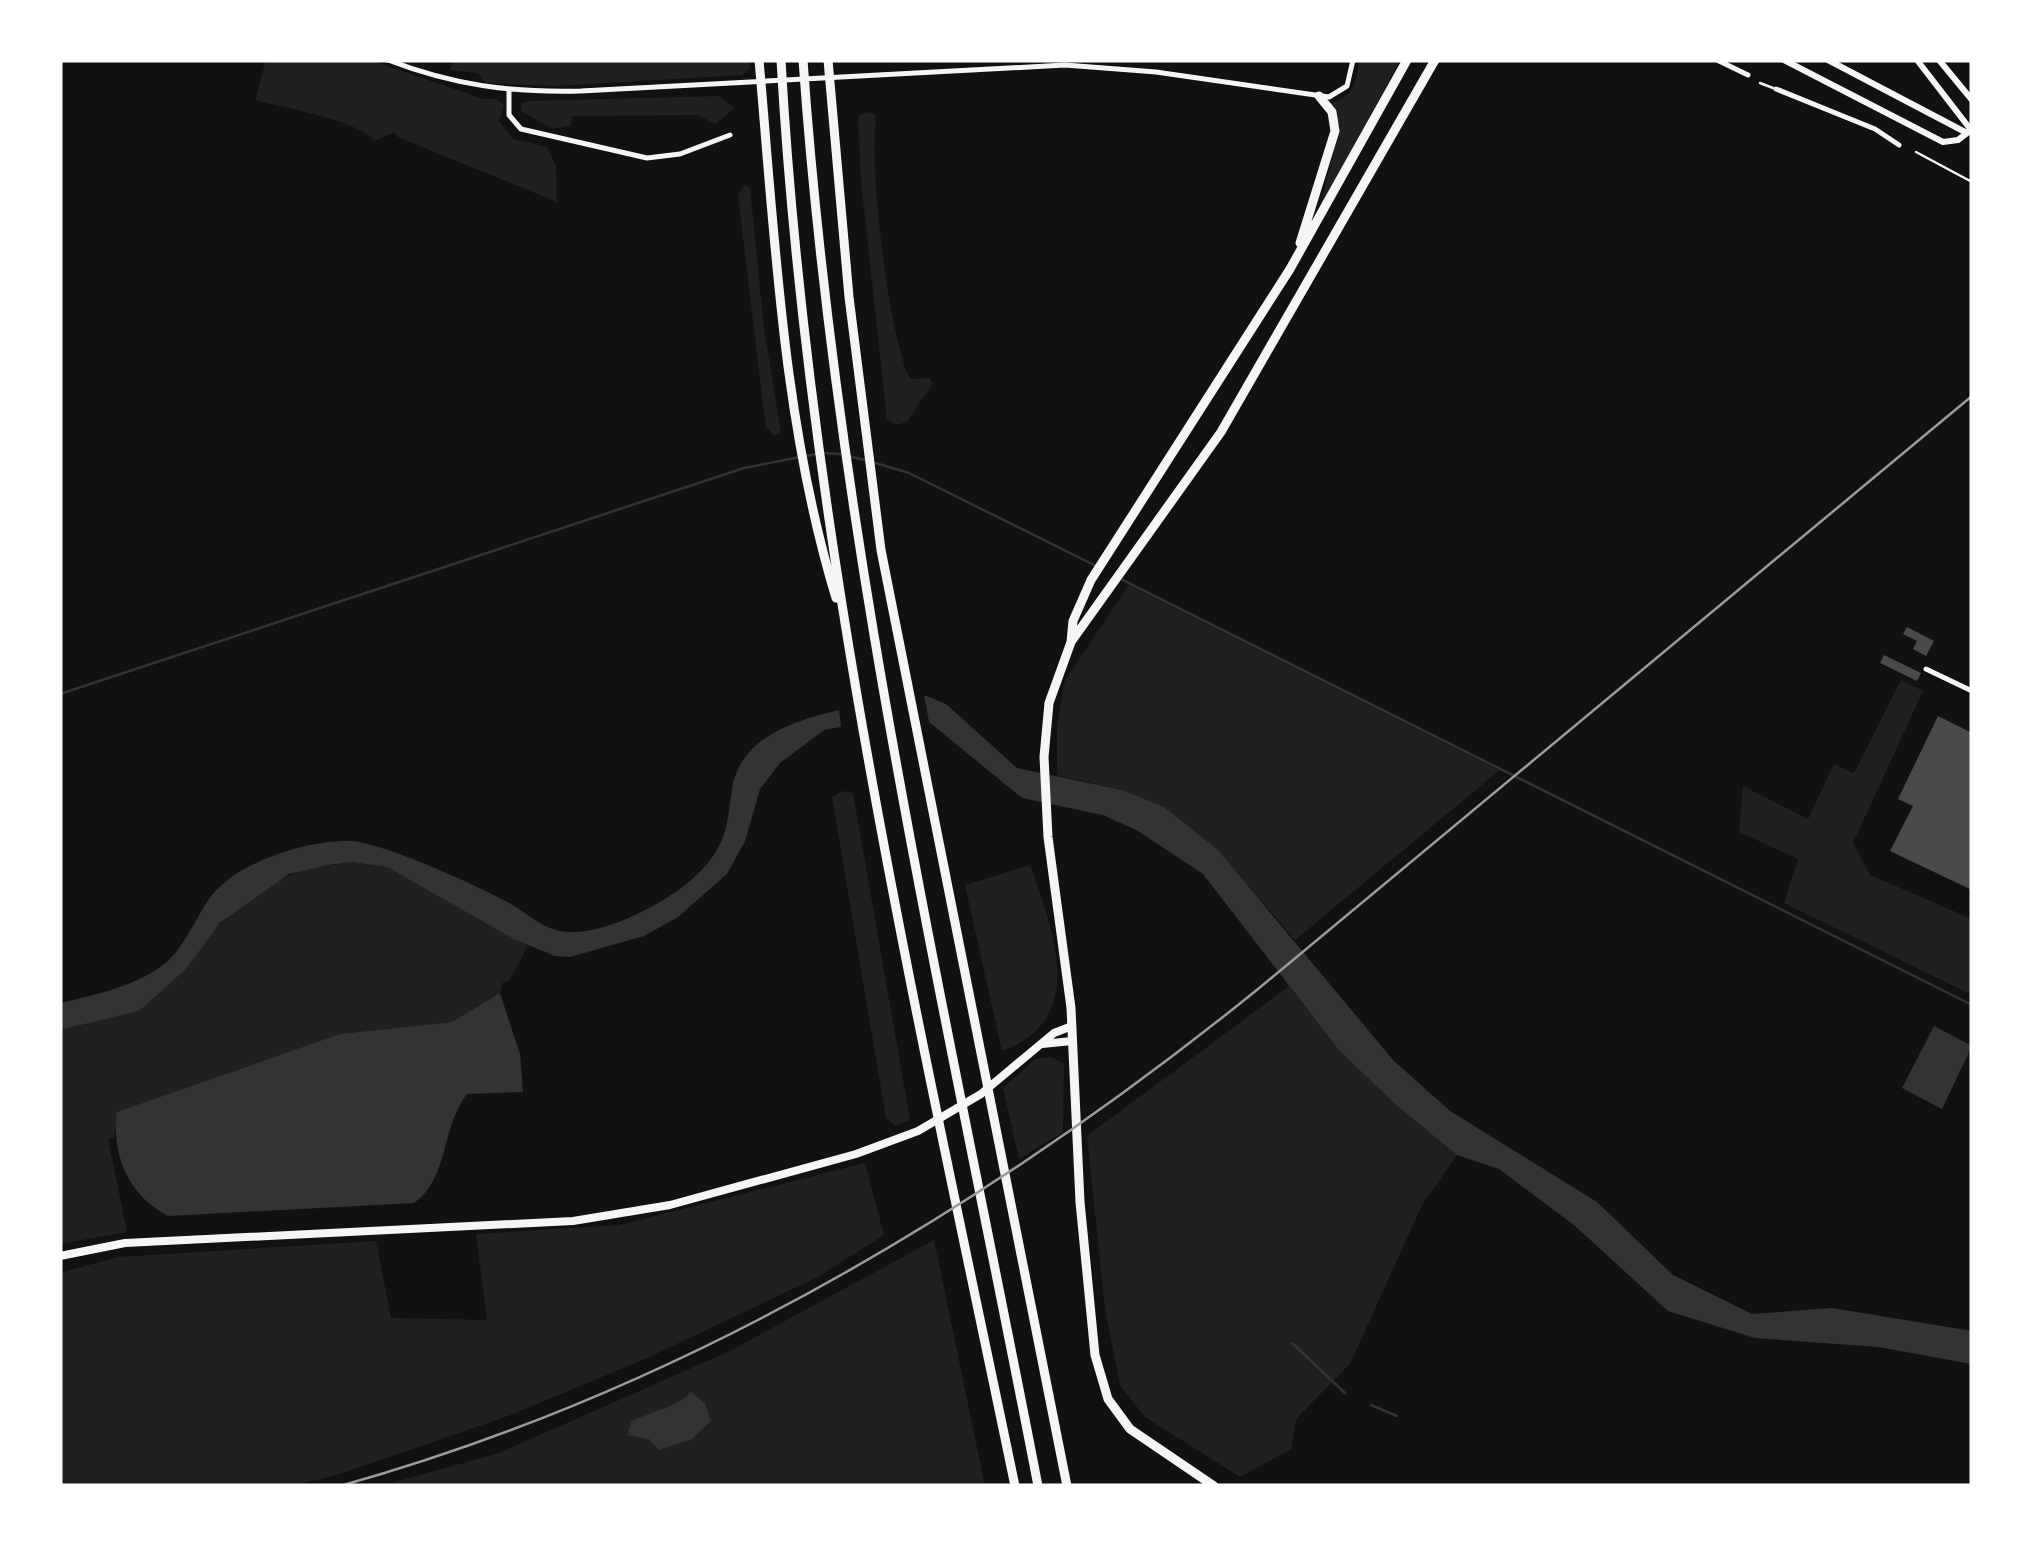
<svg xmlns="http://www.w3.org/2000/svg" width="2032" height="1546" font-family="Mulish,sans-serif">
  <rect width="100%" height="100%" fill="#111"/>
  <!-- green -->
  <path fill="#202020" d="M266 60H370L483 99H496L504 105 499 121 513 139 547 147 556 166 557 202 398 137 395 132 374 141C362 121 280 107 255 100Z
    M454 60H750V69L743 75 555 86 486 83 478 73 450 70Z
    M1359 60H1400L1319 210 1340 126 1330 103C1352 100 1358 79 1359 60Z
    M719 96 734 108 716 124 697 115 572 116 570 126 552 129 521 111V103L529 101Z
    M866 112 875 114 876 121C869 168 889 338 910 379L929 378 933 383 907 422 895 425 887 419 861 181 858 117Z
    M745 185 750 187 764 329 781 432 775 436 766 427 764 413 738 195Z
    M1130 583 1500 770 1295 940 1251 889 1122 790 1057 775V727L1065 680Z
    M1901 680 1923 691 1853 843 1870 875 1972 919V995L1784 903 1798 859 1739 832 1743 786 1808 819 1834 764 1854 773Z
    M842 791 853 793 910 1120 896 1126 886 1118 832 797Z
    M351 862 387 867 528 946 509 981 503 982 500 993 452 1022 340 1034 118 1112 114 1138 108 1139 127 1232 60 1244V1030L139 1011 185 970 208 934 272 883 305 869Z
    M1030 865C1053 929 1089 1020 1002 1051L965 885Z
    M1289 986 1338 1049 1457 1155 1422 1205 1350 1364 1296 1419 1291 1449 1240 1477 1145 1417 1120 1385 1105 1309 1087 1136Z
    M1051 1057 1064 1064 1063 1132 1019 1159 1003 1088 1035 1059Z
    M865 1163 884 1235 816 1278 645 1359 508 1416 337 1475 292 1486H60V1273L118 1257 376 1241 391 1318 487 1320 476 1234 620 1225Z
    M934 1240 985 1486H381L499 1453 730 1351Z"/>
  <!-- water -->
  <path fill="#333" d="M924 695 946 704 1017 768 1122 790 1164 807 1218 850 1393 1060 1450 1111 1597 1202 1673 1275 1752 1314 1832 1308 1972 1331V1364L1878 1347 1755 1338 1668 1311 1574 1225 1499 1169 1457 1155 1394 1103 1338 1049 1203 874 1138 831 1103 815 1022 798 929 722Z
    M839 710 841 727 824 730 780 763 760 789 745 841 727 874 678 917 644 936 570 957 555 956 514 939 387 867 351 862 329 865 289 874 220 923 185 970 139 1011 60 1030V1003C92 996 131 987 159 968 185 950 194 919 212 895 239 861 308 840 350 841 382 842 481 887 511 904 525 912 540 926 556 930 580 937 615 925 637 914 669 899 706 875 721 842 730 822 729 803 733 783 745 735 797 720 839 710Z
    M500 993 520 1054 523 1092 467 1094C441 1126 449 1179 414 1203L168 1216C129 1196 111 1155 117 1112L340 1034 452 1022Z
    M1934 1026 1972 1046 1942 1109 1902 1088Z
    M691 1392 705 1403 711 1421 692 1439 659 1450 649 1439 628 1435 631 1422C652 1410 675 1409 691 1392Z"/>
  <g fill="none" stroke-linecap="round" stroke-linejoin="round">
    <!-- stream -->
    <path stroke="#333" stroke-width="2.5" d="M824 453 840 454
      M848 456 865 460
      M872 462 909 473 1096 566
      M1121 579 1972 1005
      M60 694 744 468 816 454
      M1292 1343 1345 1393
      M1371 1405 1397 1416"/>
  </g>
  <!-- building -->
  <path fill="#4a4a4a" d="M1907 627 1934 641 1926 656 1913 649 1917 641 1903 634Z
    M1884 655 1921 673 1917 681 1880 663Z
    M1938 716 1972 733V890L1890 851 1913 806 1898 799Z"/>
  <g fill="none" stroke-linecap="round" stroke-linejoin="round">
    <!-- path -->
    <path stroke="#f5f5f5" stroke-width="2.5" d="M1916 152 1972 182"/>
    <!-- service -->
    <path stroke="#f5f5f5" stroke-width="2.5" d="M1760 83 1773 88"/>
    <!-- minor -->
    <path stroke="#f5f5f5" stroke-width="5" d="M388 60C453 85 511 93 581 91L1065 65 1156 72 1329 97 1347 86 1353 60
      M1717 60 1748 75
      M1776 89 1875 129 1899 145
      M509 91V115L521 129 647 158 680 154 730 135
      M1926 669 1972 691"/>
    <!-- tertiary -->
    <path stroke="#f5f5f5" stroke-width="6" d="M1784 60 1943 142 1958 140 1971 130
      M1828 60 1967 133
      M1917 60 1971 130
      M1939 60 1972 100"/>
    <!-- secondary -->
    <path stroke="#f5f5f5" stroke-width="8" d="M1042 1044 1072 1041
      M60 1256 125 1243 573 1221 670 1205 856 1154 918 1131 981 1094 1054 1033 1072 1026"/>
    <!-- trunk -->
    <path stroke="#f5f5f5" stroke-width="9" d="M1300 243 1335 131 1332 112 1319 96
      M1071 642 1221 432 1435 60
      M1214 1486 1130 1429 1108 1399 1095 1355 1080 1202 1071 1008 1048 837 1044 757 1049 703 1071 642 1073 621 1091 580 1290 269 1407 60"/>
    <!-- motorway -->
    <path stroke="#f5f5f5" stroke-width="9" d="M759 60C775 240 783 424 836 598
      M781 60C808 542 917 1014 1015 1486
      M803 60C837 545 946 1010 1038 1486
      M828 60 849 297 881 550 1067 1486"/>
    <!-- rail -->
    <path stroke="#9a9a9a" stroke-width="2.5" d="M340 1486C680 1391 986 1209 1258 989L1972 396"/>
  </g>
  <!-- border -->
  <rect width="2032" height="1546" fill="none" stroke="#ffffff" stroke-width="125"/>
</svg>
